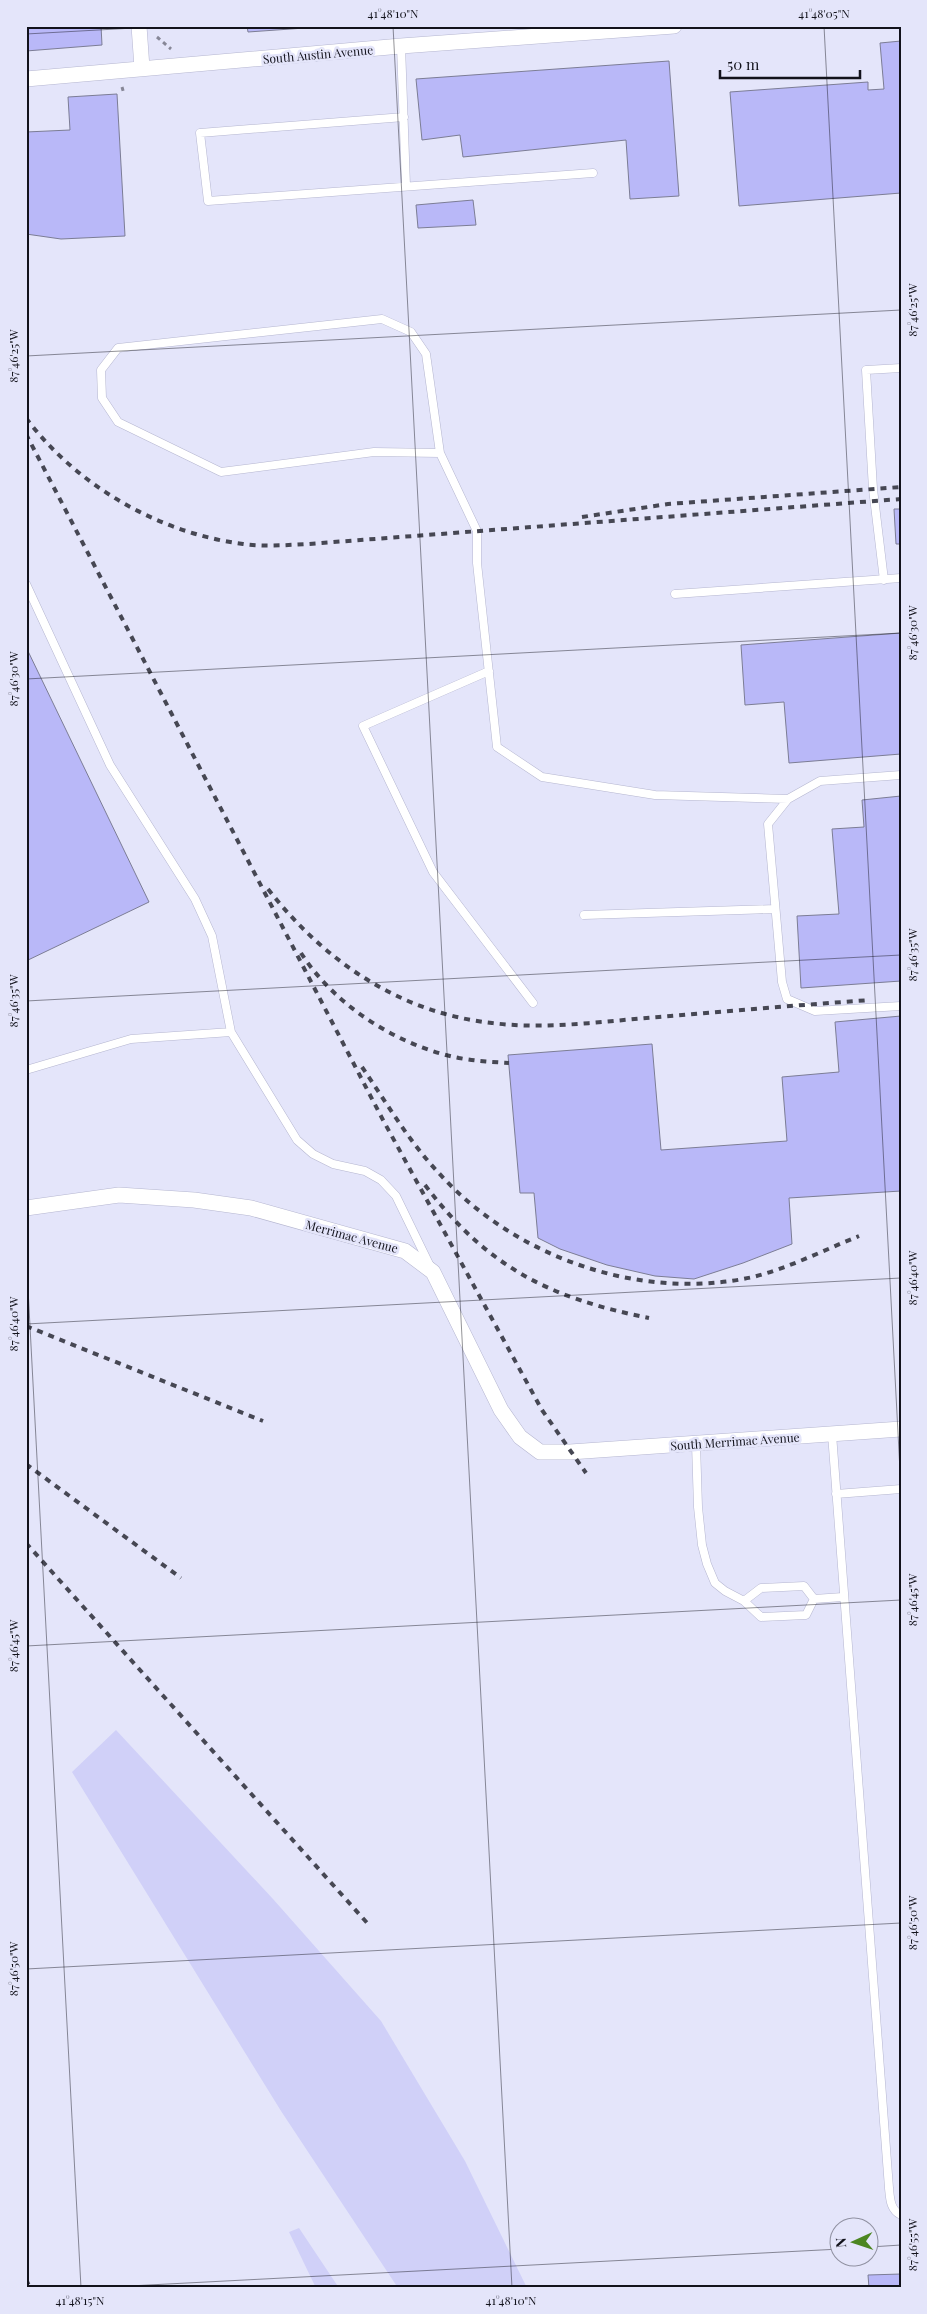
<svg xmlns="http://www.w3.org/2000/svg" width="927" height="2314" font-family="'Playfair Display',serif">
  <rect width="100%" height="100%" fill="#e4e5fa"/>
  <!-- green -->
  <path fill="#d0d0f8" d="M116 1730 273 1899 381 2021 465 2161 527 2288H398L281 2111 72 1772Z
    M299 2228 339 2288H316L289 2232Z"/>
  <!-- building -->
  <path fill="#b9b8f8" stroke="#7c7d95" d="M26 26H101L102 45 26 51Z
    M247 26H319V27L248 32Z
    M901 41V193L739 206 730 92 868 82V90L884 89 880 43Z
    M669 61 679 196 630 199 626 140 463 157 460 135 422 140 416 79Z
    M117 94 125 236 61 239 26 234V132L70 130 68 97Z
    M473 200 476 225 418 228 416 205Z
    M894 509H901V544H896Z
    M901 633V754L789 763 784 702 745 705 741 645Z
    M26 647 149 902 26 961Z
    M901 796V981L801 988 797 916 839 914 832 829 864 827 862 800Z
    M901 1016V1191L789 1198 792 1244 743 1263 694 1279 655 1276 607 1265 560 1249 538 1238 534 1193H520L508 1055 652 1044 661 1150 787 1141 782 1077 839 1072 835 1022Z
    M901 2274V2288H869L868 2275Z"/>
  <g fill="none" stroke-linecap="round" stroke-linejoin="round">
    <defs>
      <path id="service" d="M401 46 406 186
        M404 117 200 133 208 201 593 173
        M440 453 374 452 221 472 118 422 102 398 101 370 118 348 382 319 411 332 426 354 440 453 477 531V563L497 747 542 777 655 795 788 799
        M884 580 873 489 866 370 901 368
        M26 584 110 765 195 899 212 936 231 1032 297 1140 313 1154 333 1164 365 1171 381 1180 396 1196 430 1266
        M675 594 901 578
        M489 671 363 726 433 872 533 1003
        M901 775 820 781 788 799 768 824 782 982 787 999 815 1011 901 1006
        M584 915 775 909
        M26 1070 131 1039 231 1032
        M832 1434 889 2188C890 2198 890 2210 901 2215
        M696 1444 698 1507 702 1545 707 1564 715 1583 725 1591 744 1601 761 1617 806 1615 814 1599
        M836 1494 901 1489
        M814 1599 843 1597
        M744 1601 761 1588 804 1586 814 1599"/>
      <path id="minor" d="M139 26 142 68
        M26 79 401 46 674 26
        M26 1208 119 1195 194 1200 251 1208 405 1251 433 1272 501 1410 520 1437 540 1452H570L901 1429"/>
    </defs>
    <!-- service casing -->
    <use href="#service" stroke="#b5b6d0" stroke-width="9"/>
    <!-- minor casing -->
    <use href="#minor" stroke="#b5b6d0" stroke-width="16"/>
    <!-- path -->
    <path stroke="#878797" stroke-width="3" stroke-dasharray="4 4" stroke-linecap="butt" d="M157 37 171 49
      M122 87 124 94"/>
    <!-- service -->
    <use href="#service" stroke="#fff" stroke-width="8"/>
    <!-- minor -->
    <use href="#minor" stroke="#fff" stroke-width="15"/>
    <!-- rail -->
    <path stroke="#464753" stroke-width="4" stroke-dasharray="6 6" stroke-linecap="butt" d="M26 418C77 486 159 533 243 544 264 547 286 545 308 544L901 499
      M26 434 383 1120 542 1410 586 1473
      M582 517 668 504 901 487
      M268 889C324 961 400 1013 492 1023 547 1030 604 1021 659 1017 729 1011 800 1005 870 1000
      M301 953C335 1006 398 1046 459 1058 476 1061 492 1062 509 1063
      M362 1067C386 1102 408 1140 437 1171 513 1257 640 1302 753 1277 789 1268 824 1250 859 1236
      M425 1185C487 1267 549 1298 649 1318
      M26 1326 263 1421
      M26 1464 181 1578
      M26 1543 369 1925
      M26 2279 30 2288"/>
  </g>
  <!-- ticks -->
  <path fill="none" stroke="#12121b" stroke-width="1" stroke-opacity="0.45" d="M393 26 512 2288M824 26 901 1490M26 34 170 26M26 356 901 310M26 679 901 633M26 1001 901 955M26 1251 81 2288M26 1324 901 1278M26 1646 901 1600M26 1969 901 1923M870 2247 901 2245M91 2288 840 2249"/>
  <g text-anchor="middle" dominant-baseline="central" stroke-width="5" stroke-linejoin="round" paint-order="stroke">
    <!-- street labels -->
    <g font-size="12" fill="#12121b" stroke="#e4e5fa">
      <text transform="translate(318 54) rotate(-5)">South Austin Avenue</text>
      <text transform="translate(352 1236) rotate(15)">Merrimac Avenue</text>
      <text transform="translate(735 1441) rotate(-4)">South Merrimac Avenue</text>
    </g>
  </g>
  <!-- border -->
  <rect width="927" height="2314" fill="none" stroke="#e4e5fa" stroke-width="55"/>
  <!-- north arrow -->
  <g transform="translate(854 2242) rotate(267)"><circle r="24" fill="#e4e5fa" stroke="#9091a1"/>
  <path d="M0-4L9 19L0 12L-9 19Z" fill="#4c8621"/>
  <text y="-8" font-size="14" font-weight="bold" text-anchor="middle" fill="#12121b">N</text>
  </g>
  <!-- scale -->
  <path d="M720 70v8h140v-8" fill="none" stroke="#12121b" stroke-width="2.5"/>
  <text x="727" y="70" font-size="15" fill="#12121b" stroke="#e4e5fa" stroke-width="4" paint-order="stroke">50 m</text>
  <rect x="28" y="28" width="872" height="2258" fill="none" stroke="#12121b" stroke-width="2"/>
  <g font-size="12" text-anchor="middle" fill="#12121b">
    <text x="393" y="18">41°48'10"N</text>
    <text x="824" y="18">41°48'05"N</text>
    <text transform="translate(913 310) rotate(-90)" y="4">87°46'25"W</text>
    <text transform="translate(14 356) rotate(-90)" y="4">87°46'25"W</text>
    <text transform="translate(913 633) rotate(-90)" y="4">87°46'30"W</text>
    <text transform="translate(14 679) rotate(-90)" y="4">87°46'30"W</text>
    <text transform="translate(913 955) rotate(-90)" y="4">87°46'35"W</text>
    <text transform="translate(14 1001) rotate(-90)" y="4">87°46'35"W</text>
    <text transform="translate(913 1278) rotate(-90)" y="4">87°46'40"W</text>
    <text transform="translate(14 1324) rotate(-90)" y="4">87°46'40"W</text>
    <text transform="translate(913 1600) rotate(-90)" y="4">87°46'45"W</text>
    <text transform="translate(14 1646) rotate(-90)" y="4">87°46'45"W</text>
    <text transform="translate(913 1923) rotate(-90)" y="4">87°46'50"W</text>
    <text transform="translate(14 1969) rotate(-90)" y="4">87°46'50"W</text>
    <text transform="translate(913 2245) rotate(-90)" y="4">87°46'55"W</text>
    <text x="80" y="2305">41°48'15"N</text>
    <text x="511" y="2305">41°48'10"N</text>
  </g>
</svg>
